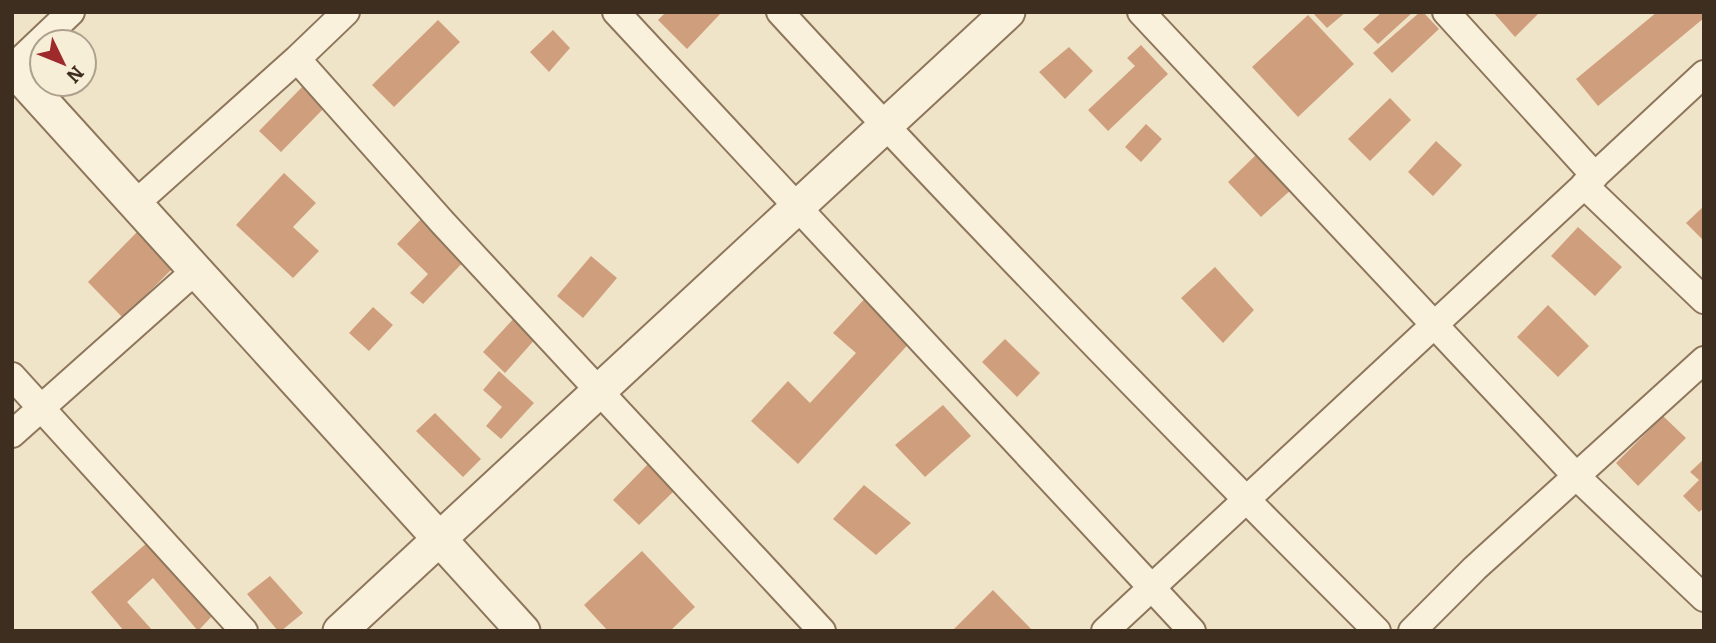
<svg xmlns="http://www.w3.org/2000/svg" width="1716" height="643" font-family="Bitter,serif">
  <rect width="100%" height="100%" fill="#f0e4c8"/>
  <!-- building -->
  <path fill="#cf9f7d" d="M666 12H722L687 49 658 20Z
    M1312 12H1346L1327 28Z
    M1382 12H1413L1378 44 1363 29Z
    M1420 12H1423L1439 29 1392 73 1373 53Z
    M1493 12H1537L1538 14 1515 37Z
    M1657 12H1704V18L1598 106 1576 79Z
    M1308 15 1354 64 1298 117 1252 67Z
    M438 20 460 42 394 107 372 85Z
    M553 30 570 48 549 72 530 52Z
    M1141 45 1168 74 1108 131 1088 110 1135 66 1127 58Z
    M1069 47 1093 71 1065 99 1039 72Z
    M305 84 327 105 281 152 259 131Z
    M1390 98 1411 120 1370 161 1348 139Z
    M1146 124 1162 139 1141 162 1125 147Z
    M1436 141 1462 165 1433 196 1408 172Z
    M1259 152 1292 189 1261 217 1228 182Z
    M284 173 316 203 293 227 319 251 293 278 236 225Z
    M1704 206V241L1686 223Z
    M426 214 469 256 423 304 410 293 428 274 397 244Z
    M1578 227 1622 267 1595 296 1551 256Z
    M137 232 173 268 123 318 88 282Z
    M591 256 617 278 583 318 557 296Z
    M1215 267 1254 310 1223 343 1181 298Z
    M868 295 915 337 798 464 751 421 788 381 810 403 856 353 833 333Z
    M1548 305 1589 346 1558 377 1517 337Z
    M373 307 393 325 369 351 349 333Z
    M515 317 537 337 505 373 483 352Z
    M1005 339 1040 373 1017 397 982 362Z
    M499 371 534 403 501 439 486 426 502 407 483 390Z
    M943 405 971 436 925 477 895 445Z
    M435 413 481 459 463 477 416 431Z
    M1663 416 1686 438 1638 486 1616 463Z
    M1704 459V508L1699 512 1683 496 1699 480 1690 472Z
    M649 463 674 491 639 525 613 500Z
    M864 485 911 523 876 555 833 519Z
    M149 541 214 614 198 631 153 578 127 602 153 631H124L91 592Z
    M642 551 695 607 670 631H608L584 605Z
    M270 576 303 613 281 631H278L247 594Z
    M993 590 1033 631H952Z"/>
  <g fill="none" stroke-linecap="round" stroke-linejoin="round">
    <defs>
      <path id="minor" d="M616 12 1192 631
        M780 12C974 223 1174 428 1377 631
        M1141 12 1577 477 1704 598
        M1446 12 1595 176
        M297 59 443 223 822 631
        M12 68 71 12
        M1584 185 1704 300
        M135 204 297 59 346 12
        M12 376 244 631
        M12 434 195 271
        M1105 631 1704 74
        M1412 631 1475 568 1704 360"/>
      <path id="tertiary" d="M12 68 523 631
        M340 631 1008 12"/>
    </defs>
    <!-- minor casing -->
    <use href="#minor" stroke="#8d765c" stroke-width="30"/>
    <!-- tertiary casing -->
    <use href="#tertiary" stroke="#8d765c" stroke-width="37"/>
    <!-- minor -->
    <use href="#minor" stroke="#faf1dc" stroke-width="26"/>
    <!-- tertiary -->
    <use href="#tertiary" stroke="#faf1dc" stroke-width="33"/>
  </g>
  <!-- border -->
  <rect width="1716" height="643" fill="none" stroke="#3d2e20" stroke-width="28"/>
  <!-- north arrow -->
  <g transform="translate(63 63) rotate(133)"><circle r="33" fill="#f7eed8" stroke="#ada18e" stroke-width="2"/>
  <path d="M0-5L12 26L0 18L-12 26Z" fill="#9e2a2b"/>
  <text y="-10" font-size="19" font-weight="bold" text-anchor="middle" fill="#3d2e20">N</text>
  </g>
</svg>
